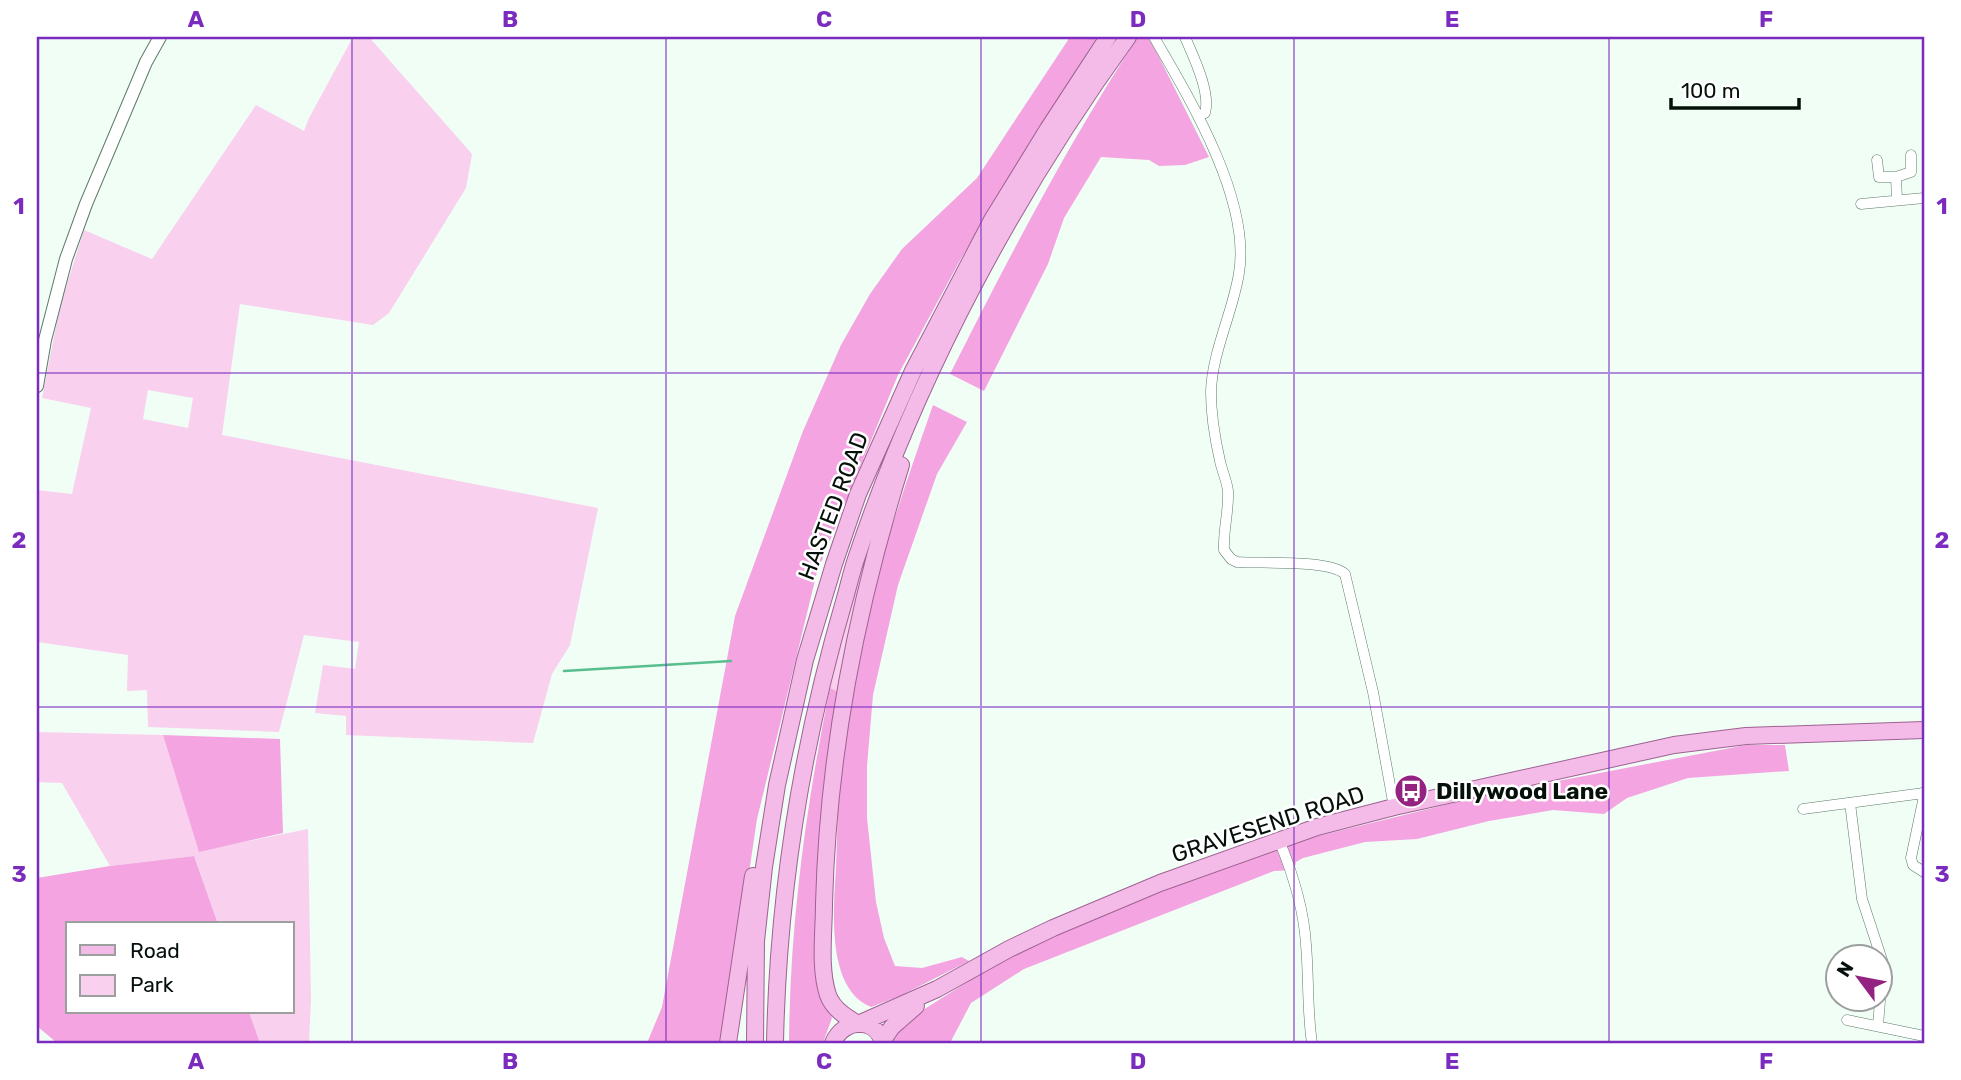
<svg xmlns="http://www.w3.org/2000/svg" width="1961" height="1080" font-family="Rubik,sans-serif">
  <rect width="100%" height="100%" fill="#f0fef6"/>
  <!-- green -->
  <path fill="#f9d0ee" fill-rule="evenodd" d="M353 37H369L472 154 466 188 389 313 373 325 240 304 222 435 598 508 570 645 552 674 533 743 346 735V716L315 713 323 665 355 669 359 642 304 635 279 732 148 727 147 690 127 691 128 655 37 642V490L72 494 91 408 42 398 60 306 84 230 152 259 256 105 304 131 309 118ZM148 390 193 398 188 428 143 419Z
    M868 552 839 692 830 688 846 619Z
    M37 732 163 735 199 851 308 829 311 1000 309 1043H260L249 1012H292V924H218L194 856 110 866 62 783 37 782Z"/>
  <!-- forest -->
  <path fill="#f4a4e0" d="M1070 37H1097L1016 165 958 264 898 375 817 572 757 819 732 987 720 1043H647L662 1007 735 616 803 431 841 345 870 294 902 249 977 178Z
    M1138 37H1149L1209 157 1185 165 1159 166 1149 160 1101 157 1064 218 1048 264 984 391 950 374C1008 259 1067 145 1138 37Z
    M933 405 967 422 937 474 898 585 873 695 867 766V818L876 902 884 938 895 966 922 968 962 957 969 961 900 996 871 1007C825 988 834 908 836 867 838 824 837 781 843 739 856 627 896 511 933 405Z
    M830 688 839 692 824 994 832 1018 823 1043H789C790 922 806 806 830 688Z
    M163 735 280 739 283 833 199 852Z
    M1746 745H1785L1789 771 1688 778 1627 798 1604 814 1553 810 1489 821 1417 839 1365 842 1303 858 1296 862 1294 870 1274 871 1024 969 971 1003 950 1043H890L894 1034 915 1015 999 962 1075 926 1277 846 1490 794Z
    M194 856 218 924H68V1012H249L260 1043H57L37 1026V878L110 866Z"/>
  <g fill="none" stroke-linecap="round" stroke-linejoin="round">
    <!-- stream -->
    <path stroke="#58be8d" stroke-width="2.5" d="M564 671 731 661"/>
    <defs>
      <path id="minor" d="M1154 37C1190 99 1251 200 1239 273 1233 312 1212 352 1211 392 1211 414 1215 439 1220 461 1222 471 1227 481 1228 491 1229 511 1223 530 1224 550L1231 559 1237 562C1262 564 1328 559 1345 574L1373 692 1394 807
        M1185 37C1193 56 1211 92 1205 113L1198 116
        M1877 160 1879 177H1896
        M1897 200 1896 177 1911 172V155
        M1861 204 1924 198
        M1922 793 1923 801 1911 858 1913 865 1924 872
        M1850 803 1862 899 1883 963 1878 1026
        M1803 809 1924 793
        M1279 840C1293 874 1304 909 1306 945 1309 978 1307 1011 1312 1043
        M1847 1020 1924 1036"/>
      <path id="tertiary" d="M37 386 45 340 66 259 86 204 146 62 160 37"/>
      <path id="primary" d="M858 1024 937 989 1009 949 1053 928 1160 883 1317 827 1394 807 1674 745 1746 736 1924 730
        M858 1024C846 1017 833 1009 828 995 819 968 824 932 824 904 828 752 856 610 901 465
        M883 1040 892 1027 916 1006
        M728 1043 753 876
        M755 1043 756 941 764 867 777 785 805 660 834 564 858 494 913 371 992 220 1048 129 1108 37
        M775 1043C778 892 802 744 845 598 849 584 852 570 857 556 919 372 1014 194 1128 37
        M833 1043C843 1018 876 1017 883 1043"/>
    </defs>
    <!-- minor casing -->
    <use href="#minor" stroke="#5b7b69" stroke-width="11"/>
    <!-- tertiary casing -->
    <use href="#tertiary" stroke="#5b7b69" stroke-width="14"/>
    <!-- primary casing -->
    <use href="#primary" stroke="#9d6291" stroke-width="18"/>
    <!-- minor -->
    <use href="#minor" stroke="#fff" stroke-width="10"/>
    <!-- tertiary -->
    <use href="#tertiary" stroke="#fff" stroke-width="12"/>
    <!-- primary -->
    <use href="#primary" stroke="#f5bbe8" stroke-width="16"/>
  </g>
  <!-- grid -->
  <path fill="none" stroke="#7b2cbf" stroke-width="2" stroke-opacity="0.55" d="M352 37V1043M666 37V1043M981 37V1043M1294 37V1043M1609 37V1043M37 373H1924M37 707H1924"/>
  <!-- icons -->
  <defs>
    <symbol id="bus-disc" viewBox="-11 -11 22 22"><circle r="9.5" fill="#942281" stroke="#fff"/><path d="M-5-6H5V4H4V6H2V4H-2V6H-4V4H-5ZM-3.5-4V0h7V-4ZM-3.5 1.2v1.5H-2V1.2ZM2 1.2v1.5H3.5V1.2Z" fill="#fff"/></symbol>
  </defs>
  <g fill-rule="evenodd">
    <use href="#bus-disc" x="1392" y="772" width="38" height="38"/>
  </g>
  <g text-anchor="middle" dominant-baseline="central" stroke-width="5" stroke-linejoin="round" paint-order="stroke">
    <!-- street labels -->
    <g font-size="23" fill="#05100a" stroke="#fff">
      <text transform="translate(833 506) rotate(-69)">HASTED ROAD</text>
      <text transform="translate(1268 824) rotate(-18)">GRAVESEND ROAD</text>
    </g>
    <!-- poi labels -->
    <g font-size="23" font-weight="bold" fill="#05100a" stroke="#fff" text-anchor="start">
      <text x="1436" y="791">Dillywood Lane</text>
    </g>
  </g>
  <!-- border -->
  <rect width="1961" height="1080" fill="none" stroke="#ffffff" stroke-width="77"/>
  <!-- legend -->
  <rect x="66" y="922" width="228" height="91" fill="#ffffff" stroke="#9b9f9d" stroke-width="2"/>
  <rect x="80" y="945" width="35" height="10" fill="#f5bbe8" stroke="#9b9f9d" stroke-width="2"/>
  <text x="130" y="958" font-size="21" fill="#05100a">Road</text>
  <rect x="80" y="975" width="35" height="21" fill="#f9d0ee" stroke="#9b9f9d" stroke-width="2"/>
  <text x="130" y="992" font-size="21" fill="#05100a">Park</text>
  <!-- north arrow -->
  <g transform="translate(1859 978) rotate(302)"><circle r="33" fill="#ffffff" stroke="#9b9f9d" stroke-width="2"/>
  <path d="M0-5L12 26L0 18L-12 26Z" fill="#942281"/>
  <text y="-10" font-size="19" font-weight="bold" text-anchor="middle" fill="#05100a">N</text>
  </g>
  <!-- scale -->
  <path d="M1671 98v10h128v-10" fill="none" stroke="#05100a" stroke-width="3.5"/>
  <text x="1681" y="98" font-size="21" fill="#05100a" stroke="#ffffff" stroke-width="5" paint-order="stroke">100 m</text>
  <rect x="38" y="38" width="1885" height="1004" fill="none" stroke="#7b2cbf" stroke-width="2.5"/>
  <g font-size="23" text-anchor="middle" font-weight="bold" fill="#7b2cbf">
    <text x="196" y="27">A</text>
    <text x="510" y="27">B</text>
    <text x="824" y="27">C</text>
    <text x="1138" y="27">D</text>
    <text x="1452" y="27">E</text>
    <text x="1766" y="27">F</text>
    <text x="19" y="214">1</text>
    <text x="1942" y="214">1</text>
    <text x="19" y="548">2</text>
    <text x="1942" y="548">2</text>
    <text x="19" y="882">3</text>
    <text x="1942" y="882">3</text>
    <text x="196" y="1069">A</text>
    <text x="510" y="1069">B</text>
    <text x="824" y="1069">C</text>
    <text x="1138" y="1069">D</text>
    <text x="1452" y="1069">E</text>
    <text x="1766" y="1069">F</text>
  </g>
</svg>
